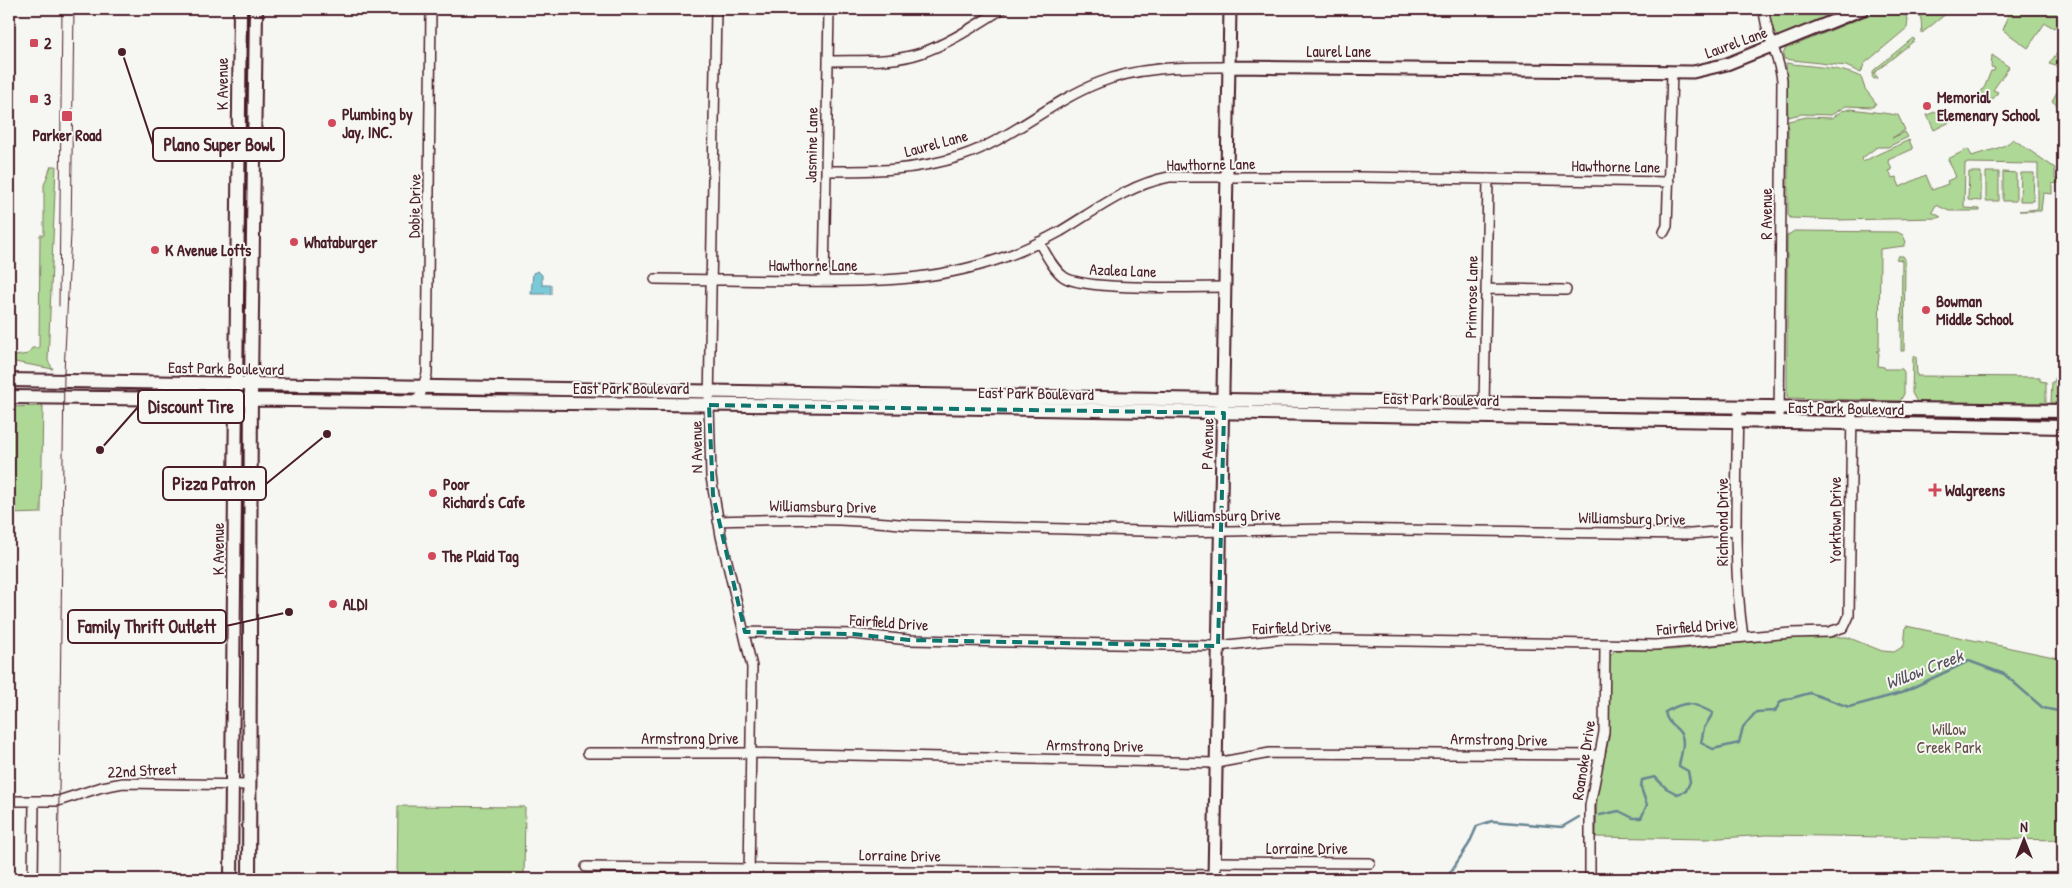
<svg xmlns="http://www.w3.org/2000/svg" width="2072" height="888" font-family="'Patrick Hand',sans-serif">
  <rect width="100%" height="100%" fill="#f6f6f2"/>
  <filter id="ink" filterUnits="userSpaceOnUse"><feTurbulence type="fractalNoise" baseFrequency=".02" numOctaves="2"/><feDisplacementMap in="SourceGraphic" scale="10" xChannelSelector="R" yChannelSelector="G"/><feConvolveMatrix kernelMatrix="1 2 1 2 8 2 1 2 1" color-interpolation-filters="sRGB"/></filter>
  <g filter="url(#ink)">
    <!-- green -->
    <path fill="#aed895" stroke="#7c7c60" d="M1768 9H1849L1776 38 1771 34Z
      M1883 9H1903L1908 20 1907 28 1864 64 1861 73 1846 66 1784 59 1783 54 1787 46 1800 43Z
      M1917 9H1952L1922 33 1921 19Z
      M2008 9H2063V35L2060 33 2062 30 2056 26 2054 28 2045 23 2028 48 2003 30 2007 20Z
      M1913 38 1915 40 1874 73 1878 78 1874 79 1872 76 1874 70Z
      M2063 45V68L2049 64Z
      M1992 55 2009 67 1993 90 1998 92 1993 99 1981 102 1979 95 1985 86 1991 71H1994L1995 68 1991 67Z
      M1786 63C1811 67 1837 66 1861 77L1865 89 1876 103 1873 107 1846 106 1831 115 1801 114 1788 117Z
      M2063 81V110L2052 101Z
      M1851 109 1898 115 1905 130 1892 138 1905 132 1908 137 1888 147H1877L1861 159 1863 162C1878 153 1893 148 1909 140L1913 149 1888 160 1892 170 1889 171 1892 178 1896 177 1900 187 1926 175 1932 190 1948 184 1947 181 1956 177 1948 159 1968 149 1972 156C1985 151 2004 149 2013 139L2055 168V179H2057L2058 183 2052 184V194L2043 193 2041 211H2019L2038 209V164L1965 163 1964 208 1980 209V211H1949L1936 205 1932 212 1941 217 1938 218 1838 220 1790 218 1788 215V121L1807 117 1832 118 1842 111Z
      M1935 112H1948L1952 121 1934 130 1927 115Z
      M51 166H56L48 361 53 369 9 361V357L28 354 32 348H39L40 235H44V185Z
      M1969 172H1981V201L1968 200Z
      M1986 172H1999V201H1986Z
      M2003 172 2016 173V201H2003Z
      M2021 173H2034L2033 201H2020Z
      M1794 231 1897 232 1903 235 1906 242 1904 246 1880 249 1879 351H1876L1879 353 1878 366 1884 367 1885 369H1902L1904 372V394L1900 401 1787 398V236Z
      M1898 256H1903L1905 259 1904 351H1901L1902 260 1896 259Z
      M1913 356 1916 357 1917 376 2040 377V381L2046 382V403L1917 402 1912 393Z
      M2055 377H2063V403H2051L2052 382 2055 381Z
      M43 406 41 513 9 514V407Z
      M1906 626 2063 659V840L1767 835 1705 839 1596 837 1597 792 1609 738V657L1615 650H1673L1802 637H1847L1882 651 1894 652 1904 646Z
      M398 806 525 807 524 879H397Z"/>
    <!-- water -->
    <path fill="#7ac9d6" stroke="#678592" d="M538 271 542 275V285H551V294H531L533 273Z"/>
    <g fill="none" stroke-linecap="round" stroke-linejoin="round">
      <!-- stream -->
      <path stroke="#678592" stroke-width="2.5" d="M1600 815 1619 811 1633 818H1641L1647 805 1641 788 1642 780 1655 777 1666 788 1677 794 1686 791 1690 782 1688 771 1679 766C1680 757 1686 743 1681 734 1675 724 1668 726 1665 712 1687 700 1692 702 1713 713L1704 728 1701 743 1713 749 1739 743 1743 727 1756 712 1775 711 1781 701 1810 693 1849 707 1901 693 1969 661 2004 674 2043 708 2063 712
        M1446 879 1469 844 1477 826 1492 821 1562 827 1579 817"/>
      <defs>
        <path id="minor" d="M716 9 709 405 711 477 721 536 752 667 749 879
          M1764 9C1765 34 1779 55 1782 80L1779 423
          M828 61C858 60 892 63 921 53 950 43 976 25 1002 9
          M826 171C872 171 916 171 961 156 1010 140 1050 102 1098 83 1139 66 1185 67 1229 67
          M1664 232 1667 226 1672 73
          M1039 242C1046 254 1053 269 1064 277 1086 291 1193 287 1225 287
          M655 279C702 280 749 280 796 281 864 282 933 282 999 259 1020 252 1041 242 1061 231 1096 210 1128 185 1169 177H1360L1669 182
          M824 281 829 9
          M1486 289 1566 290
          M418 402 427 374 431 9
          M1738 406C1737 483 1732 561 1743 637
          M1484 408 1488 179
          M718 521C781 519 846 518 910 525L1180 532 1324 529 1691 534 1736 530
          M745 632 853 634 909 640 1218 646 1282 639 1655 645 1791 633 1829 632 1844 627 1849 616 1852 408
          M588 753H752L1216 763 1270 753 1600 755
          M9 801H58L102 787 123 783 249 785
          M1214 862 1370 863
          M586 867 1214 875
          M33 879 34 802
          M1590 879V806L1604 732 1605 645"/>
        <path id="tertiary" d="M1229 67 1693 72 1727 64 1863 9
          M1214 879 1230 9"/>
        <path id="secondary" d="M9 380 1224 400 2063 411
          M9 397 930 407 2063 427
          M231 879 240 9
          M249 879 251 385 256 9"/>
      </defs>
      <!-- minor casing -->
      <use href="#minor" stroke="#4a1f2b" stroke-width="12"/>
      <!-- tertiary casing -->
      <use href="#tertiary" stroke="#4a1f2b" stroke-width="15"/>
      <!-- secondary casing -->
      <use href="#secondary" stroke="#4a1f2b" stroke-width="16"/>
      <!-- minor -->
      <use href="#minor" stroke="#f6f6f2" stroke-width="9"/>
      <!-- tertiary -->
      <use href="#tertiary" stroke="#f6f6f2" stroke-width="11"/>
      <!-- secondary -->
      <use href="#secondary" stroke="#f6f6f2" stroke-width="12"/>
      <!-- tram -->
      <path stroke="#4a1f2b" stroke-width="1" d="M59 306 62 9
        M58 879 64 372 71 234 74 9"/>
    </g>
  </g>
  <!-- marked area -->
  <path fill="none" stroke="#0f766e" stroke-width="4" stroke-dasharray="10 6" stroke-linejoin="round" d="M709 405 1224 413 1218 646 909 640 853 634 745 632 713 495Z"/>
  <!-- markers -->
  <g fill="#d1495b" stroke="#f6f6f2" stroke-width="2">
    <rect x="29" y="38" width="10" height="10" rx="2.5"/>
    <rect x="29" y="94" width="10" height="10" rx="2.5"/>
    <circle cx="1927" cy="106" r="5"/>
    <rect x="61" y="110" width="12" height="12" rx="2.5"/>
    <circle cx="332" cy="123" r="5"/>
    <circle cx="294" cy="242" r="5"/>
    <circle cx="155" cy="250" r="5"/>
    <circle cx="1926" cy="310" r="5"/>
    <path d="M1932.5 482.5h5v5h5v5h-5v5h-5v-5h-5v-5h5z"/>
    <circle cx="433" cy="493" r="5"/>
    <circle cx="432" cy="556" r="5"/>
    <circle cx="333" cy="604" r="5"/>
  </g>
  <g text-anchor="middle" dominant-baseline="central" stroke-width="4" stroke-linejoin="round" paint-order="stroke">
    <!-- street labels -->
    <g font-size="16" fill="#4a1f2b" stroke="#f6f6f2">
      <text transform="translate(1736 42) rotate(-20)">Laurel Lane</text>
      <text x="1339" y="51">Laurel Lane</text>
      <text transform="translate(222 84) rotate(-90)">K Avenue</text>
      <text transform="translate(936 143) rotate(-15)">Laurel Lane</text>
      <text transform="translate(811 145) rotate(-89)">Jasmine Lane</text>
      <text transform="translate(1211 164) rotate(-1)">Hawthorne Lane</text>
      <text transform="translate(1616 166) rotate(1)">Hawthorne Lane</text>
      <text transform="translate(414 206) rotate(-89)">Dobie Drive</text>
      <text transform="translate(1766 214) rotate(-90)">R Avenue</text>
      <text x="813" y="265">Hawthorne Lane</text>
      <text transform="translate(1123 270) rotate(2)">Azalea Lane</text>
      <text transform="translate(1471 297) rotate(-89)">Primrose Lane</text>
      <text transform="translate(226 368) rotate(1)">East Park Boulevard</text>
      <text x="631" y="388">East Park Boulevard</text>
      <text transform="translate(1036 393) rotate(1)">East Park Boulevard</text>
      <text transform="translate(1441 399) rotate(1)">East Park Boulevard</text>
      <text transform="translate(1846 408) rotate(1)">East Park Boulevard</text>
      <text transform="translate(1207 444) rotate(-89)">P Avenue</text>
      <text transform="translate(696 447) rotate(-91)">N Avenue</text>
      <text transform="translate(823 506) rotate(1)">Williamsburg Drive</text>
      <text transform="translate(1227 515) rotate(-1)">Williamsburg Drive</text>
      <text transform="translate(1632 518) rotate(1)">Williamsburg Drive</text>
      <text transform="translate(1835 520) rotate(-90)">Yorktown Drive</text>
      <text transform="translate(1722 522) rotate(-90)">Richmond Drive</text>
      <text transform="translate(218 549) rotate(-90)">K Avenue</text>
      <text transform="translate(889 622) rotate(4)">Fairfield Drive</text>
      <text transform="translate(1696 626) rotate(-5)">Fairfield Drive</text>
      <text transform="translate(1292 627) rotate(-2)">Fairfield Drive</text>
      <text x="690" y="738">Armstrong Drive</text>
      <text transform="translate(1499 739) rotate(1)">Armstrong Drive</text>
      <text transform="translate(1095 745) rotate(1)">Armstrong Drive</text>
      <text transform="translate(1583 760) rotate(-81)">Roanoke Drive</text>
      <text transform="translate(142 770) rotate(-3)">22nd Street</text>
      <text x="1307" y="848">Lorraine Drive</text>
      <text transform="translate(900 855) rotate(1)">Lorraine Drive</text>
    </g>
    <!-- poi labels -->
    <g font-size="16" font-weight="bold" fill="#4a1f2b" stroke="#f6f6f2" text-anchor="start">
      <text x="44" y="43">2</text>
      <text x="1937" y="97">Memorial<tspan x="1937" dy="18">Elemenary School</tspan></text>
      <text x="44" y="99">3</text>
      <text x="342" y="114">Plumbing by<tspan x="342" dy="18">Jay, INC.</tspan></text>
      <text x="67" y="135" text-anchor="middle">Parker Road</text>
      <text x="304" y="242">Whataburger</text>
      <text x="165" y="250">K Avenue Lofts</text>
      <text x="1936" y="301">Bowman<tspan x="1936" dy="18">Middle School</tspan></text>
      <text x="443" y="484">Poor<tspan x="443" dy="18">Richard's Cafe</tspan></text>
      <text x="1945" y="490">Walgreens</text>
      <text x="442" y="556">The Plaid Tag</text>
      <text x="343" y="604">ALDI</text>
    </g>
    <!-- park labels -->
    <g font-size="16" fill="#634d46" stroke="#f6f6f2">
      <text x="1949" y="729">Willow<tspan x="1949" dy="18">Creek Park</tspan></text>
    </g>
    <!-- water labels -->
    <g font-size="18" font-style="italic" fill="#58525e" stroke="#f6f6f2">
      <text transform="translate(1924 669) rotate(-21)">Willow Creek</text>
    </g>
  </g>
  <!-- callouts -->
  <path fill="none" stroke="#4a1f2b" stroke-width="2" d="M122 52L153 145M100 450L138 407M327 434L266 484M289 612L226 626"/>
  <g fill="#4a1f2b" stroke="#f6f6f2" stroke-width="2">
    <circle cx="122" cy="52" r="5"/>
    <circle cx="100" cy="450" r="5"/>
    <circle cx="327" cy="434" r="5"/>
    <circle cx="289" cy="612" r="5"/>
  </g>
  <g fill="#f6f6f2" stroke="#4a1f2b" stroke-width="2">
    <rect x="153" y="128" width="131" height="33" rx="5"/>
    <rect x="138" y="390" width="106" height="33" rx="5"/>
    <rect x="163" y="467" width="103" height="33" rx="5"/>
    <rect x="68" y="610" width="158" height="33" rx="5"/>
  </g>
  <g font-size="18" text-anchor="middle" font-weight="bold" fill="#4a1f2b">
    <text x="219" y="151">Plano Super Bowl</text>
    <text x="191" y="413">Discount Tire</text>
    <text x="214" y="490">Pizza Patron</text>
    <text x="147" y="633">Family Thrift Outlett</text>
  </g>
  <!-- margin -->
  <rect width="2072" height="888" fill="none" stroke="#f6f6f2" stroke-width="30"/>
  <rect x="15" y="15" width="2042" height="858" fill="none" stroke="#4a1f2b" stroke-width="2" filter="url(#ink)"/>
  <!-- north arrow -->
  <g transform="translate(2024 840)" stroke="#f6f6f2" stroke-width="4" paint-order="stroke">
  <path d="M0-4L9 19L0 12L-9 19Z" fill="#4a1f2b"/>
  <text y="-8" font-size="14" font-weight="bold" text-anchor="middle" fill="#4a1f2b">N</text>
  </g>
</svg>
